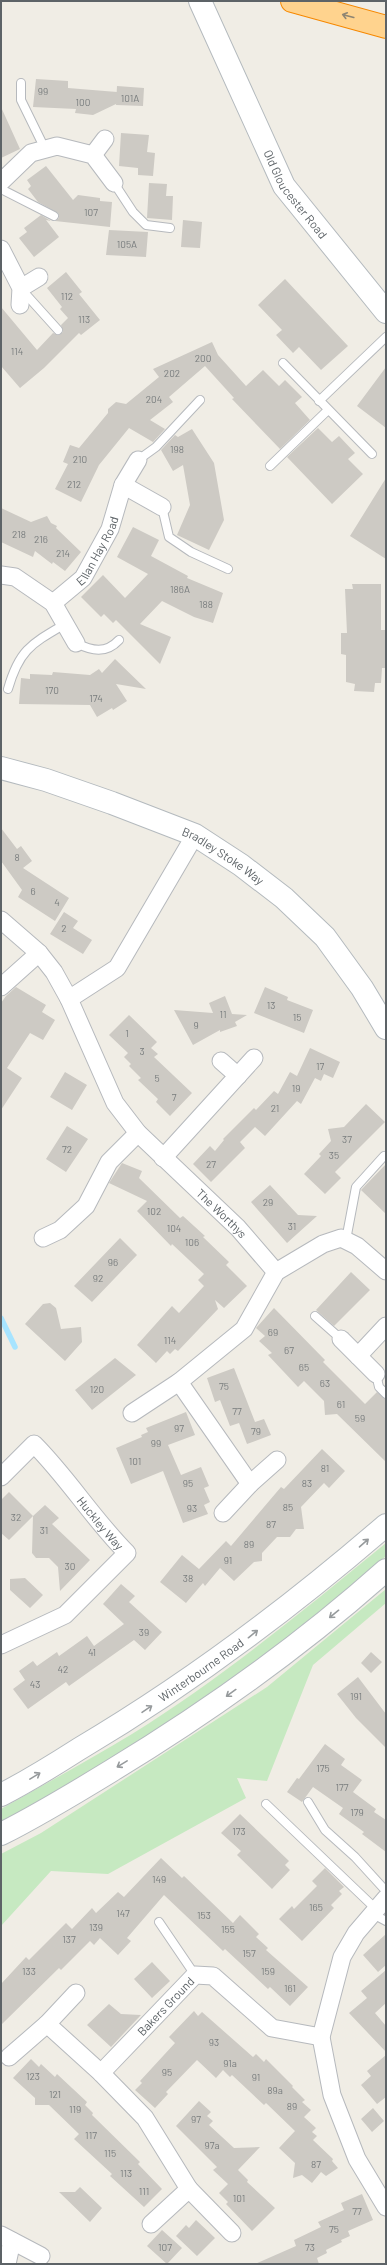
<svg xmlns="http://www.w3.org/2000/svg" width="387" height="2265" font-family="Barlow,sans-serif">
  <rect width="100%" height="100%" fill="#f0ede5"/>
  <!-- green -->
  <path fill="#c6e9c1" d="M386 1543V1556C335 1600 283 1645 228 1684 155 1735 78 1780 1 1824V1809C45 1784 89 1760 132 1734 222 1678 304 1610 386 1543Z
    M386 1589V1603L313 1665 267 1781 237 1778 246 1798 108 1874 51 1871 1 1926V1854L41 1833 267 1687Z"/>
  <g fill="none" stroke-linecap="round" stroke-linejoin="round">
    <!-- stream -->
    <path stroke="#a7e4ff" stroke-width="5.5" d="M1 1318 15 1347"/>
  </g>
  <!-- building -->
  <path fill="#cdcac4" d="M36 79 68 81V88L117 92 116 104 93 115 75 113 76 109 33 107Z
    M117 86 144 88 143 106 116 105Z
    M1 107 20 149 1 158Z
    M121 133 149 135 147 152 155 153 153 176 138 175V168L119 166Z
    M46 166 73 200 78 195 100 198V201L112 202 110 227 55 221 59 218 58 213 38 202 28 189 31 186 27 180Z
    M149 183 167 184 166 196H173L172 220 147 218Z
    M41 215 51 221 46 220 59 237 34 257 19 238 27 232 24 228Z
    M183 220 202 222 200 248 181 247Z
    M109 230 148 232 146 257 106 255Z
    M66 272 82 292 79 294 100 320 81 335 79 333 44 368 20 388 1 366V307L37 350 53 333 59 335 63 332 61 325 68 318 60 309 62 307 47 288Z
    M285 279 348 346 321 370 299 347 293 353 276 335 282 330 258 305Z
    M212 342 218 355 246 386 263 370 279 386 285 380 302 397 295 403 310 420 280 449 232 399 234 398 205 366 169 397 173 402 150 420 165 429 153 442 129 428 99 465 81 502 55 489 68 464 63 462 70 445 79 448 108 413V409L116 402 126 404 159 377 153 369Z
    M386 367V428L357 406Z
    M318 428 332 442 339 436 355 453 348 459 363 474 332 504 287 457Z
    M192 429 214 463 224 520 209 550 177 535 190 505 183 465 173 471 161 450 175 435 178 437Z
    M386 478V559L350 536Z
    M1 508 31 522 47 516 51 523 57 526 56 528 81 552 65 571 53 562 52 564 35 551 33 557 1 542Z
    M133 527 159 540 151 556 188 576 187 578 223 593 213 623 194 617 162 601 140 624 171 637 160 664 116 620 113 623 104 614 101 617 81 597 103 575 125 598 148 574 117 557Z
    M352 584H381V630H386V668H382L381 683H375L374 692 354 691 355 684 346 682V655L341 654V633H347L345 589H353Z
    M115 659 146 689 116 684 127 701 113 710 112 708 97 717 90 705 19 704 21 678 30 679V674L52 675 53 672 90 675 99 669 102 673Z
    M1 828 17 849 21 846 32 861 23 868 69 898 55 921 18 897 22 890 1 861Z
    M64 912 78 921 73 928 92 940 83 954 50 934Z
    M16 987 46 1005 42 1012 55 1020 43 1040 30 1033 7 1068 22 1078 1 1110V1003L6 996Z
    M265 987 288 997 287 1000 313 1010 304 1033 254 1013Z
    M225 996 232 1014 247 1015 235 1022 237 1026 220 1032V1030L193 1045 174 1010 213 1013 209 1003Z
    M129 1015 157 1042 151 1048 158 1054 154 1057 192 1093 170 1116 156 1102 158 1099 138 1080 141 1078 129 1066 131 1064 124 1057 128 1053 109 1035Z
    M310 1048 340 1062 333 1078 324 1074 321 1081 315 1078 301 1104 297 1101 265 1136 255 1127 240 1142 245 1148 211 1182 193 1164 210 1146 215 1151 224 1140 223 1139 254 1108 256 1110 274 1091 278 1094 290 1072 297 1076Z
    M65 1072 87 1085 72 1110 50 1097Z
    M366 1104 385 1122 335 1172 341 1178 325 1194 304 1174 321 1156 319 1154 331 1141 328 1129 344 1127Z
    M67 1126 88 1139 66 1172 46 1159Z
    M122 1163 142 1171 139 1178 180 1218 183 1216 205 1236 203 1237 229 1262 226 1265 247 1286 224 1308 215 1300 218 1309 178 1351 175 1349 170 1354 167 1351 156 1363 137 1345 172 1306 179 1313 204 1286 198 1280 204 1274 172 1244 171 1246 137 1211 147 1201 109 1183Z
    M386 1164V1214L361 1190Z
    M270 1185 298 1215 317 1216 287 1243 251 1202Z
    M120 1238 137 1255 92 1302 74 1286Z
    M351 1272 370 1290 334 1326 316 1310Z
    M50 1303 56 1308 61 1329 81 1327 82 1342 65 1361 25 1324 43 1304Z
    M274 1308 325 1360 323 1362 365 1404 377 1392 386 1399V1462L337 1414 325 1415 324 1401 304 1381 298 1387 268 1355 272 1353 259 1341 265 1336 256 1328Z
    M115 1358 136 1375 92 1410 75 1390Z
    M234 1368 255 1422 264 1419 271 1435 247 1444 239 1423 230 1426 220 1400 215 1402 207 1378Z
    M186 1412 195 1435 168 1445 181 1475 201 1467 209 1486 204 1488 210 1502 204 1505 208 1514 183 1523 163 1471 131 1484 116 1448 142 1437 141 1435 148 1432 146 1428Z
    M322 1449 345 1471 329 1488 324 1483 301 1507 304 1529H296L290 1537H277L262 1553V1561L254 1562 234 1581 220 1568 205 1586 203 1583 186 1603 160 1582 182 1555 199 1569 226 1541 231 1546 281 1487 284 1489Z
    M9 1492 33 1516 9 1540 1 1533V1500Z
    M45 1505 59 1518 52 1524 90 1560 60 1591 58 1567 49 1558H36L32 1553 33 1516Z
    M25 1578 43 1595 30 1608 10 1590V1579Z
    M121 1584 135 1596 129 1602 162 1632 145 1650 134 1640 69 1686 66 1682 28 1709 13 1689 25 1680 19 1671 33 1661 37 1666 57 1652 59 1656 87 1636 94 1646 124 1624 103 1604Z
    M371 1652 382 1662 371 1673 361 1663Z
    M358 1677 386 1714V1748L356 1718 337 1694Z
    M325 1744 345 1759 341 1765 362 1780 353 1792 376 1809 374 1812 386 1820V1852L362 1834 364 1832 339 1814 343 1808 313 1787 302 1802 287 1792 297 1778 299 1779Z
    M240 1814 289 1861 285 1865 290 1870 272 1889 237 1855 241 1851 221 1833Z
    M161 1858 182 1878 184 1876 233 1923 240 1915 259 1934 256 1937 268 1948 266 1950 308 1987 290 2006 270 1987 268 1989 225 1949 223 1951 164 1895 127 1938 131 1941 118 1955 100 1938 94 1945 90 1941 61 1970 59 1968 1 2025V1984L26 1957 29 1960 66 1923 72 1929 92 1908 96 1913 118 1892 124 1897Z
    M325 1868 344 1887 339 1891 342 1894 331 1905 334 1908 302 1941 279 1919 292 1906 294 1909 317 1886 312 1881Z
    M386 1934V1965L378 1972 363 1955Z
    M152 1962 170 1981 152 1998 134 1979Z
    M386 1970V2003L375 2013 386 2026V2052L349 2013 367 1998 361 1991Z
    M109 2004 121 2014 141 2015 111 2047 87 2025Z
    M194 2011 198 2016 202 2012 253 2057 256 2054 264 2062 266 2059 293 2086 292 2087 305 2100 302 2102 311 2110 304 2117 316 2128 312 2132 317 2136 313 2140 333 2159 332 2161 338 2168 326 2176 321 2172 312 2183 302 2175 293 2178 295 2163 279 2148 295 2131 266 2103 264 2105 232 2075 230 2077 223 2070 216 2078 197 2060 166 2092 168 2094 155 2108 135 2090 142 2083 140 2081 175 2043 169 2037Z
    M386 2055V2097L377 2104 361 2085 371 2076 367 2071Z
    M31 2059 39 2067 41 2064 55 2077 57 2074 87 2102 85 2105 93 2113 92 2115 140 2162 138 2164 162 2189 144 2207 110 2176 112 2174 74 2139 79 2134 49 2105H35V2098L13 2078Z
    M199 2101 211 2112 207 2116 213 2121 209 2125 234 2148 260 2147 238 2170 248 2180 247 2182 275 2208 252 2231 226 2204 228 2202 219 2193 228 2184 213 2170 217 2167 176 2126Z
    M373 2108 384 2121 372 2132 361 2119Z
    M80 2187 102 2208 90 2222 59 2192H75Z
    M362 2194 373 2220 348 2231 350 2236 341 2240 342 2242 326 2250 327 2253 317 2258 319 2264H255L296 2246 294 2240 321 2227 318 2222 344 2210 341 2203Z
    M196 2220 215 2238 197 2256 176 2236 186 2225 189 2228Z
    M162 2230 182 2248 167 2264 147 2246Z"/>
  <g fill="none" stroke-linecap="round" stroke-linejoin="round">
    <defs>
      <path id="lane" d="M21 83V100L45 149
        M114 183 133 212 146 225 170 228
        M1 189 54 216
        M22 290 58 330
        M283 363 372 454
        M319 401 386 337
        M138 460 156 447 200 400
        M270 466 328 410
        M162 507 169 537 191 552 228 569
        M76 643C92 651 106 654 119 640
        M8 689C19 650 31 644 65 624
        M346 1240 356 1187 384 1156
        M315 1316 341 1339
        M376 1374 379 1387 386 1394
        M308 1802 325 1830 355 1857 386 1891
        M266 1804 377 1910
        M373 1914 386 1921
        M159 1922 195 1975"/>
      <g id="street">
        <path d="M93 155 105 139"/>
        <path d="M1 182 31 153 57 146 93 155 114 183"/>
        <path d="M1 249 21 288 20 305"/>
        <path d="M21 288 39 277"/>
        <path d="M123 485 138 460"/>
        <path d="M1 575 15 577 53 603 76 643"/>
        <path id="s1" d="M53 603 83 578 110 529 123 485 162 507"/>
        <path id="s2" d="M1 920 39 953 54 972 69 999 115 1103 138 1133 238 1228 276 1272"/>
        <path d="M1 987 39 953"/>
        <path d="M69 999 117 968 195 835"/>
        <path d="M221 1061 238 1076"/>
        <path d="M163 1158 254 1058"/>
        <path d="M43 1238 60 1230 86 1206 109 1162 138 1133"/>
        <path d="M341 1339 376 1374"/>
        <path d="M358 1356 386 1326"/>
        <path d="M179 1382 250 1484 223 1513"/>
        <path d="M132 1413 179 1382 244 1329 276 1272 323 1244 341 1238 357 1246 386 1271"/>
        <path id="s3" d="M1 1477 34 1444C68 1478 93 1519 127 1553L65 1615 1 1645"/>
        <path d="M250 1484 277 1460"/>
        <path d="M386 1898 356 1933 342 1957 321 2037 332 2095 357 2159 386 2207"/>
        <path d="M47 2024 101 2073 145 2118 189 2189"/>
        <path d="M9 2057 47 2024 76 1993"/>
        <path id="s4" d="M101 2073 195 1975 213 1976 272 2028 321 2037"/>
        <path d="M151 2224 189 2189 232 2233"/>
        <path d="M1 2235 41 2256"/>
        <path d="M7 2264 12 2241"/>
      </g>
      <g id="secondary">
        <path id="s5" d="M200 1 284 186 386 312"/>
        <path id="s6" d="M1 768 46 780 112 803 195 835 241 865 284 898 325 937 362 988 386 1028"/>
        <path id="s7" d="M1 1795C28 1781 54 1765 79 1749 189 1684 290 1608 386 1525"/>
        <path d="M1 1834C39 1815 75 1793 111 1771 208 1712 301 1646 386 1570"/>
      </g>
      <path id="highway" d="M292 1 386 27"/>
    </defs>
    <!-- lane casing -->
    <use href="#lane" stroke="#b6b9bd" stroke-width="10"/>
    <!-- street casing -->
    <use href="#street" stroke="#b6b9bd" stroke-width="19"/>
    <!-- secondary casing -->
    <use href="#secondary" stroke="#b4babe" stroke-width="24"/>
    <!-- highway casing -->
    <use href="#highway" stroke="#f68800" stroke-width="24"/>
    <!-- lane -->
    <use href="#lane" stroke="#fff" stroke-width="8"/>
    <!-- street -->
    <use href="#street" stroke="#fff" stroke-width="17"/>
    <!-- secondary -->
    <use href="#secondary" stroke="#fff" stroke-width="22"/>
    <!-- highway -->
    <use href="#highway" stroke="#ffd38e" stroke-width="22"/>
  </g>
  <!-- one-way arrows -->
  <defs><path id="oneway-shaft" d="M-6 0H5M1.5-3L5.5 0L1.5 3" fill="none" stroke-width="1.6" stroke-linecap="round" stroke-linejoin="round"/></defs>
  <use stroke="#8e8573" href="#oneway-shaft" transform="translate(348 16) rotate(-165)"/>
  <g stroke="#969a9c">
    <use href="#oneway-shaft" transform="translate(364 1543) rotate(-41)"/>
    <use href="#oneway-shaft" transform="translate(334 1614) rotate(141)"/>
    <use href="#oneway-shaft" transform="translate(253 1634) rotate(-39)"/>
    <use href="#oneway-shaft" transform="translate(231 1693) rotate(144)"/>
    <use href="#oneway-shaft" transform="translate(147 1709) rotate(-34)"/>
    <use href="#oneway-shaft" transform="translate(122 1764) rotate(149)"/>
    <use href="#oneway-shaft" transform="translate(35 1776) rotate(-31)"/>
  </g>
  <g text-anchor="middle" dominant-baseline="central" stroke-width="4" stroke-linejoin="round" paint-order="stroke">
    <!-- number labels -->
    <g font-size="10" fill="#797d7e">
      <text x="43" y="91">99</text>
      <text x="130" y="98">101A</text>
      <text x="83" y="102">100</text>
      <text x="91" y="212">107</text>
      <text x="127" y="244">105A</text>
      <text x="67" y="296">112</text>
      <text x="84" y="319">113</text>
      <text x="17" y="351">114</text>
      <text x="203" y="358">200</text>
      <text x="172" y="373">202</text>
      <text x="154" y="399">204</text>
      <text x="177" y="449">198</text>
      <text x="80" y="459">210</text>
      <text x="74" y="484">212</text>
      <text x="19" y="534">218</text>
      <text x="41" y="539">216</text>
      <text x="63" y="553">214</text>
      <text x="180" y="589">186A</text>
      <text x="206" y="604">188</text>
      <text x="52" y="690">170</text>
      <text x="96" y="698">174</text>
      <text x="17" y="857">8</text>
      <text x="33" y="891">6</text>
      <text x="57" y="902">4</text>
      <text x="64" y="928">2</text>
      <text x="271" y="1005">13</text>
      <text x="223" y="1014">11</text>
      <text x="297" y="1017">15</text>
      <text x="196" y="1025">9</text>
      <text x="127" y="1033">1</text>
      <text x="142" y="1051">3</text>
      <text x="320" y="1066">17</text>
      <text x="157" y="1078">5</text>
      <text x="296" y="1088">19</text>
      <text x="174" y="1097">7</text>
      <text x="275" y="1108">21</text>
      <text x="347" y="1139">37</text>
      <text x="67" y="1149">72</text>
      <text x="334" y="1155">35</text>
      <text x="211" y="1164">27</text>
      <text x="268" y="1202">29</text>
      <text x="154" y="1211">102</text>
      <text x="292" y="1226">31</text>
      <text x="174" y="1228">104</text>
      <text x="192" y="1242">106</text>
      <text x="113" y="1262">96</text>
      <text x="98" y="1278">92</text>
      <text x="273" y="1332">69</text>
      <text x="170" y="1340">114</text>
      <text x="289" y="1350">67</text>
      <text x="304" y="1367">65</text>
      <text x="325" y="1383">63</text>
      <text x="224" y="1386">75</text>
      <text x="97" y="1389">120</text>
      <text x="341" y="1404">61</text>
      <text x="237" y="1411">77</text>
      <text x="360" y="1418">59</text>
      <text x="179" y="1428">97</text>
      <text x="256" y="1431">79</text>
      <text x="156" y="1443">99</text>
      <text x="135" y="1461">101</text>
      <text x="325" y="1468">81</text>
      <text x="188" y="1483">95</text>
      <text x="307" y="1483">83</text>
      <text x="288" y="1507">85</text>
      <text x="192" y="1508">93</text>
      <text x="16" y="1517">32</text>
      <text x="271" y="1524">87</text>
      <text x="44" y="1530">31</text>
      <text x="249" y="1544">89</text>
      <text x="228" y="1560">91</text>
      <text x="70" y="1566">30</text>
      <text x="188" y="1578">38</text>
      <text x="144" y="1632">39</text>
      <text x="92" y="1652">41</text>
      <text x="63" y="1669">42</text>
      <text x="35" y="1684">43</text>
      <text x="356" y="1696">191</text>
      <text x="323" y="1768">175</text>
      <text x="342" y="1787">177</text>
      <text x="357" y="1812">179</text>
      <text x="239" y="1831">173</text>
      <text x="159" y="1879">149</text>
      <text x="316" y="1907">165</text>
      <text x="123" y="1913">147</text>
      <text x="204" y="1915">153</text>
      <text x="96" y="1927">139</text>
      <text x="228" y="1929">155</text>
      <text x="69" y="1939">137</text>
      <text x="249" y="1953">157</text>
      <text x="29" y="1971">133</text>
      <text x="268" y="1971">159</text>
      <text x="290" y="1988">161</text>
      <text x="214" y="2042">93</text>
      <text x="230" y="2063">91a</text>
      <text x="167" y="2072">95</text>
      <text x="33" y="2076">123</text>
      <text x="256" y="2077">91</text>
      <text x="275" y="2090">89a</text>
      <text x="55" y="2094">121</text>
      <text x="292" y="2106">89</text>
      <text x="75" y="2109">119</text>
      <text x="196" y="2119">97</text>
      <text x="91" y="2135">117</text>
      <text x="212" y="2145">97a</text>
      <text x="110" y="2153">115</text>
      <text x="316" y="2164">87</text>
      <text x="126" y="2173">113</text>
      <text x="144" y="2191">111</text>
      <text x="239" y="2198">101</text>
      <text x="357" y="2211">77</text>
      <text x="334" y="2229">75</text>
      <text x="165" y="2247">107</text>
      <text x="310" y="2247">73</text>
    </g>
    <!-- street labels -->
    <g font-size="12" fill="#5d6367" stroke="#fff">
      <text stroke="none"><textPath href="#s5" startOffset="216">Old Gloucester Road</textPath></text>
      <text stroke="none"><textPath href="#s1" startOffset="70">Ellan Hay Road</textPath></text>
      <text stroke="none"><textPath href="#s6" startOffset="240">Bradley Stoke Way</textPath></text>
      <text stroke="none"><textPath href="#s2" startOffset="373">The Worthys</textPath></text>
      <text stroke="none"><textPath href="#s3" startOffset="150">Huckley Way</textPath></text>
      <text stroke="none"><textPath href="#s7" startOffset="236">Winterbourne Road</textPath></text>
      <text stroke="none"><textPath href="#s4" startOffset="93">Bakers Ground</textPath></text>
    </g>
  </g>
  <!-- border -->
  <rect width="387" height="2265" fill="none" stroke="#5d6367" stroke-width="4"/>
</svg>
